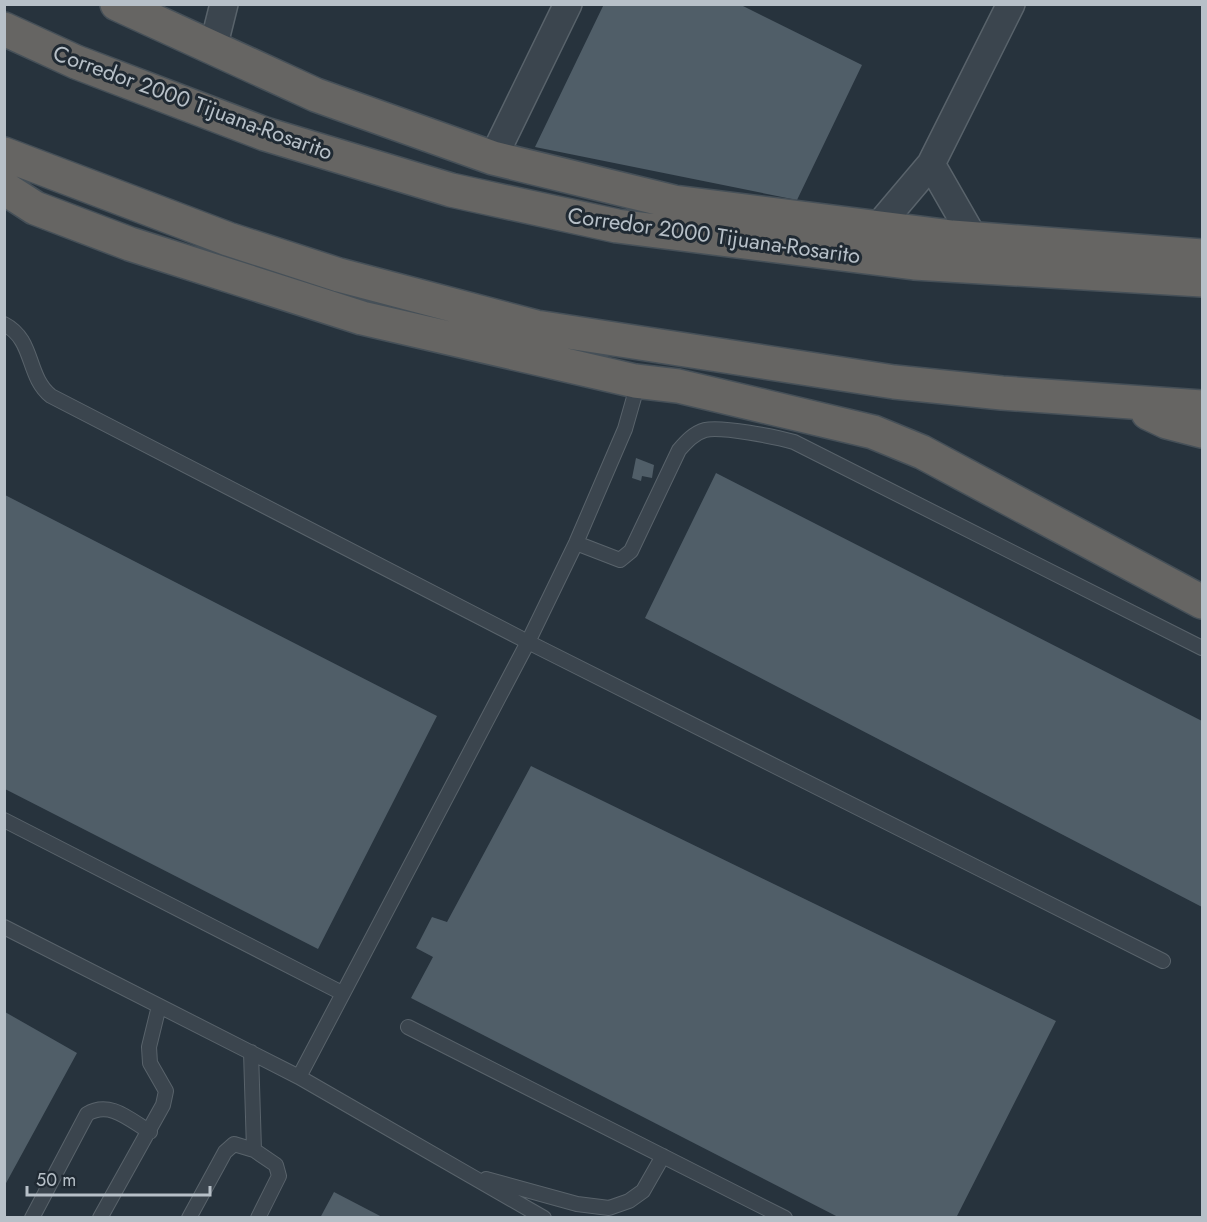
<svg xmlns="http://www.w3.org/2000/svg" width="1207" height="1222" font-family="Jost,sans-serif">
  <rect width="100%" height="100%" fill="#27333d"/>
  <!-- building -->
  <path fill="#505e68" d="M604 4H739L862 65 797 200 535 147Z
    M636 458 654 465 652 478 642 476 641 481 632 478Z
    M716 473 1202 721V907L645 618Z
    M5 495 437 716 318 949 5 789Z
    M531 766 1056 1021 956 1218H840L411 998 433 957 416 948 432 917 447 922Z
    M5 1012 77 1053 5 1185Z
    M334 1192 384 1218H320Z"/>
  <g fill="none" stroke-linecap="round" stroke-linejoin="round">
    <defs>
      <path id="service" d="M4 324C35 340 26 376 51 396L528 642 1163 961
        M576 543 620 560 631 551 679 450C686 442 694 433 705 430 721 426 777 437 794 442L1202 648
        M4 820 342 993
        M4 927 299 1077 544 1218
        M408 1027 785 1218
        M251 1052 254 1150
        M299 1077 528 642 576 543 625 429 635 394V381
        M486 1179 577 1204 609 1208 629 1201 643 1191 663 1156
        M32 1218 87 1114C110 1100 130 1120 150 1132
        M100 1218 163 1105 166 1091 150 1063 149 1047 159 1006
        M189 1218 225 1152 234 1144 254 1150 276 1165 279 1176 258 1218"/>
      <path id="minor" d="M213 48 224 4
        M493 158 568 4
        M931 164 974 239
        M876 229 931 164 1011 4"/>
      <path id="trunk" d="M117 4 316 95 493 158 674 202 952 237 1202 256
        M4 29 76 62 265 134 451 190 617 226 914 263 1202 280
        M4 154 228 239 339 275 536 327 894 382 1002 393 1202 407
        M4 188 35 208 130 244 362 318 635 381 678 386 873 432 922 452 1202 602
        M1148 413 1167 422 1202 431"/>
    </defs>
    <!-- service casing -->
    <use href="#service" stroke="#59636b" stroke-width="16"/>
    <!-- minor casing -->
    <use href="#minor" stroke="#59636b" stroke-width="30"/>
    <!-- trunk casing -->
    <use href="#trunk" stroke="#465058" stroke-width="36"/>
    <!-- service -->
    <use href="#service" stroke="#3b454e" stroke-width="14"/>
    <!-- minor -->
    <use href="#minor" stroke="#3b454e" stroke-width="27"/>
    <!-- trunk -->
    <use href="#trunk" stroke="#666563" stroke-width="33"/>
  </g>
  <g text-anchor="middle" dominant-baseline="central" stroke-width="6" stroke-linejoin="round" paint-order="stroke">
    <!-- street labels -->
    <g font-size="22" fill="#b7c0c8" stroke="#202a33">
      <text transform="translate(193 102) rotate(20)">Corredor 2000 Tijuana-Rosarito</text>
      <text transform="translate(714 235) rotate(8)">Corredor 2000 Tijuana-Rosarito</text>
    </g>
  </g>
  <!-- border -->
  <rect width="1207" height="1222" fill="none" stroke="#b7c0c8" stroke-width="12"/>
  <!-- scale -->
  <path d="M27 1186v9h183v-9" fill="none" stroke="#b7c0c8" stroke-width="3"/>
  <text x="36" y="1186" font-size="18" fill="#b7c0c8" stroke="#202a33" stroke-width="4.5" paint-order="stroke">50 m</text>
</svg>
